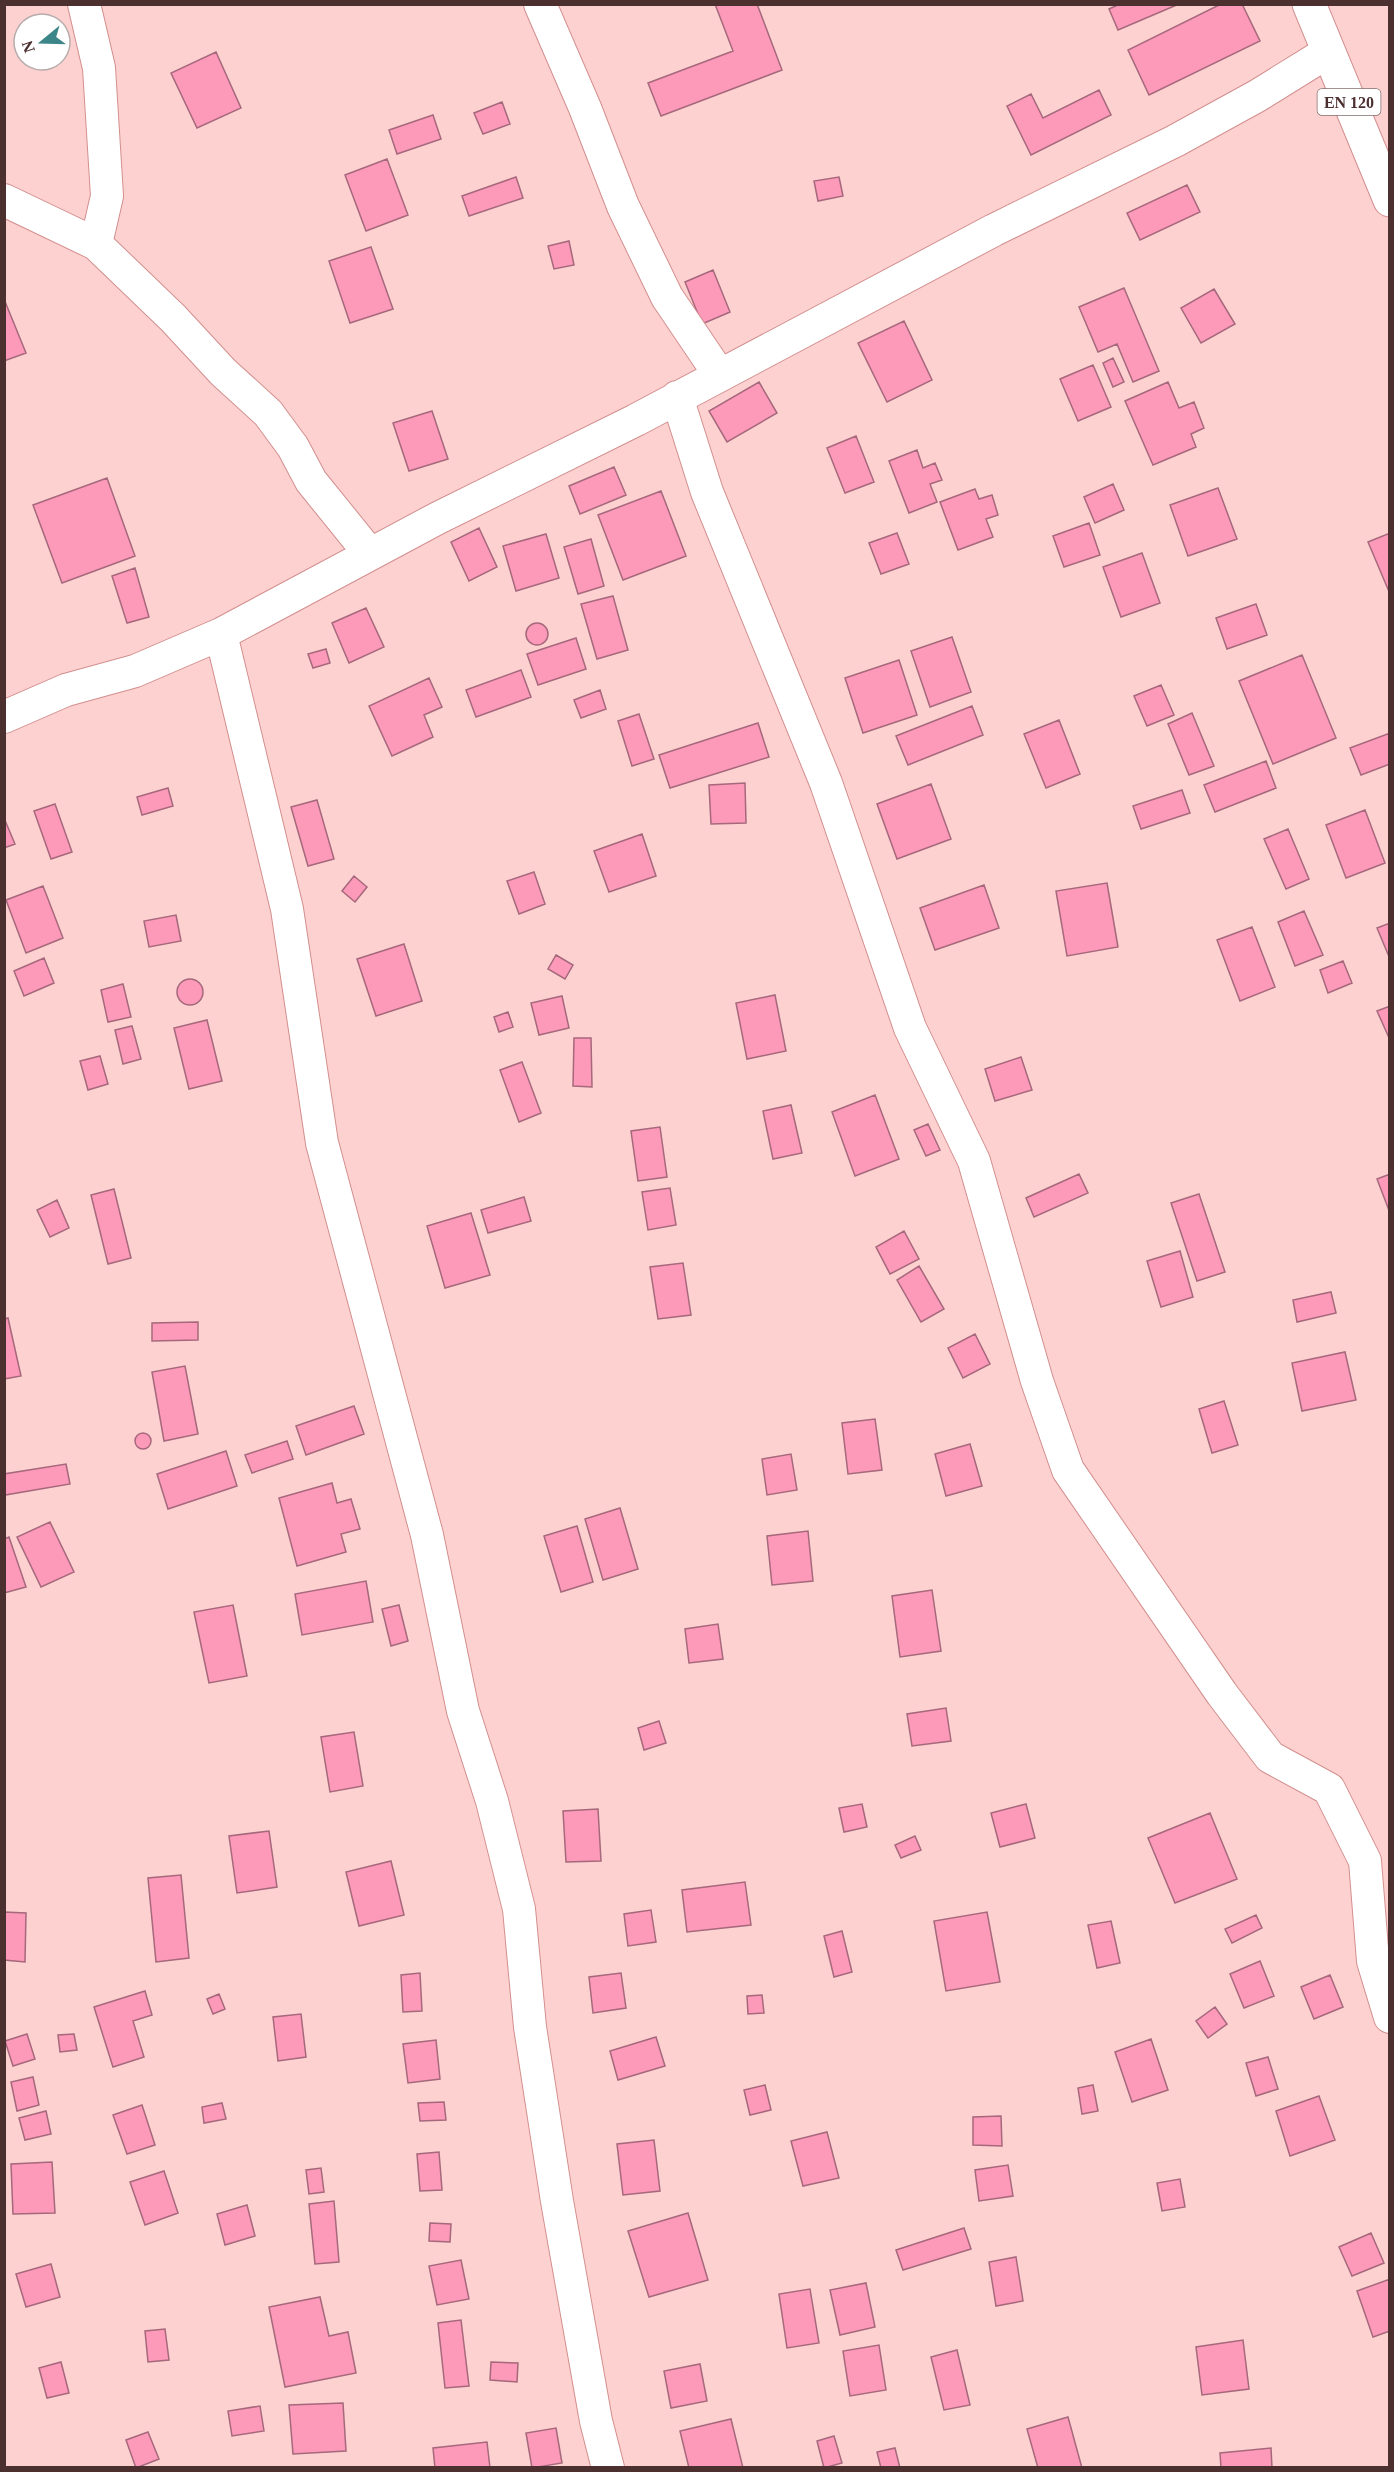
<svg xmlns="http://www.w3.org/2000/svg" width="1394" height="2472" font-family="'Times New Roman',serif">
  <rect width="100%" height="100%" fill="#fdd1d0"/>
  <!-- building -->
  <path fill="#fd99b9" stroke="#a6687c" stroke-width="1.5" d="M715 4H757L782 70 661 116 648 83 733 51Z
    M1120 4H1179L1118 30 1109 9Z
    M1221 4H1242L1260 41 1149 95 1128 50Z
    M216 52 241 108 197 128 171 73Z
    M1099 90 1111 115 1031 155 1007 106 1031 94 1043 118Z
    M502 102 510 124 483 134 474 113Z
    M433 115 441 139 397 154 389 130Z
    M387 159 408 215 366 231 345 175Z
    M516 177 523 198 469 216 462 196Z
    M839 177 843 196 818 201 814 181Z
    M1187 185 1200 212 1140 240 1127 213Z
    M569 241 574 265 554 269 548 246Z
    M371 247 393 309 350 323 329 261Z
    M713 270 730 312 702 324 685 282Z
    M1124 288 1159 371 1133 382 1117 344 1098 352 1079 307Z
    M1214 289 1235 324 1201 343 1181 308Z
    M4 299 26 353 4 361Z
    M904 321 932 380 887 402 858 343Z
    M1113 358 1124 382 1113 387 1103 363Z
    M1093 365 1111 407 1078 421 1060 379Z
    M759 382 777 413 727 442 709 411Z
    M1168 382 1179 408 1194 402 1204 428 1191 434 1196 447 1153 465 1125 401Z
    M432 411 448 459 409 471 393 423Z
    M856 436 874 482 845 493 827 448Z
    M917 450 923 468 935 463 942 480 930 484 937 502 909 513 889 461Z
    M614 467 626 495 580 514 569 486Z
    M107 478 135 556 62 583 33 505Z
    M1113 484 1124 510 1095 523 1084 497Z
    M1218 488 1237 539 1188 556 1170 505Z
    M975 489 979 499 992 495 998 515 986 519 993 537 958 550 940 502Z
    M661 491 686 556 623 580 598 515Z
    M1089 523 1100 555 1064 567 1053 536Z
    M479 528 497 567 469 581 451 542Z
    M897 533 909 564 881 574 869 543Z
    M1390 533V594L1368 542Z
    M546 534 559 578 516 591 503 546Z
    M591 539 604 586 578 594 564 547Z
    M1142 553 1160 603 1121 617 1103 567Z
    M135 568 149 617 127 623 112 576Z
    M613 596 628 650 597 659 581 604Z
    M1256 604 1267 635 1227 649 1216 618Z
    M366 608 384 647 349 663 332 623Z
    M526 634a11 11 0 1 1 22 0a11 11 0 1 1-22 0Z
    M952 637 971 692 930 707 911 651Z
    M576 638 586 669 538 685 527 654Z
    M326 649 330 663 313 668 308 654Z
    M1302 655 1336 738 1273 764 1239 681Z
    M899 660 917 715 863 733 845 678Z
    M521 670 531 697 476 717 466 690Z
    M429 678 442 707 424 715 433 737 392 756 369 706Z
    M1161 685 1174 715 1147 726 1134 696Z
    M600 690 606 709 581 718 574 700Z
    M972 706 983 735 908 765 896 736Z
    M1192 713 1214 766 1189 775 1168 724Z
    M639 714 654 759 632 766 618 721Z
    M1059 720 1080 774 1046 788 1024 734Z
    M758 723 769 757 670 788 659 755Z
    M1390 733V764L1361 775 1350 748Z
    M1266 761 1276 788 1215 812 1204 785Z
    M745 783 746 823 711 824 709 785Z
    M931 784 951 839 897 859 877 804Z
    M168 788 173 806 142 815 137 797Z
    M1182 790 1190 813 1141 829 1133 806Z
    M317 800 334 859 308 866 291 807Z
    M55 804 72 852 51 859 34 811Z
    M1365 810 1385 863 1346 878 1326 825Z
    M4 818 15 844 4 848Z
    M1288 829 1309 879 1286 889 1264 839Z
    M642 834 656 876 609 892 594 851Z
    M534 872 545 904 519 914 507 881Z
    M354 876 367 887 355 902 342 891Z
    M1107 883 1118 947 1067 956 1056 891Z
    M984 885 999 928 935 950 920 908Z
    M43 886 63 938 26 953 6 900Z
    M1304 911 1323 955 1295 966 1278 922Z
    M176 915 181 941 149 947 144 921Z
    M1390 923V959L1377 928Z
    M1252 927 1275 987 1240 1001 1217 940Z
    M404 944 422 1001 376 1016 357 959Z
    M556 955 573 965 565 979 548 969Z
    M44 958 54 983 24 996 14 971Z
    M1343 961 1352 983 1328 993 1320 970Z
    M177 992a13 13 0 1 1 26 0a13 13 0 1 1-26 0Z
    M123 984 131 1017 108 1022 101 990Z
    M775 995 786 1051 747 1059 736 1003Z
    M562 996 569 1028 539 1035 531 1003Z
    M1390 1006V1040L1377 1011Z
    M508 1012 513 1027 499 1032 494 1017Z
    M207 1020 222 1081 189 1089 174 1028Z
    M132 1026 141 1059 123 1064 115 1030Z
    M574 1038H591L592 1087 573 1086Z
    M100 1056 108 1084 88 1090 80 1061Z
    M1021 1057 1032 1090 995 1101 985 1069Z
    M522 1062 541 1113 519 1122 500 1070Z
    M875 1095 899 1159 855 1176 832 1112Z
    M791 1105 802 1153 773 1159 763 1111Z
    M928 1124 940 1150 926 1156 914 1130Z
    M660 1127 667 1177 638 1181 631 1131Z
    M1079 1174 1088 1193 1034 1217 1026 1198Z
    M1390 1174V1213L1377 1179Z
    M670 1188 676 1225 648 1230 642 1192Z
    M114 1189 131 1258 108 1264 91 1195Z
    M1199 1194 1225 1272 1197 1281 1171 1203Z
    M524 1197 531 1221 488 1233 481 1210Z
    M57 1200 69 1228 50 1237 37 1210Z
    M471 1213 490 1275 445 1288 427 1226Z
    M904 1231 919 1259 890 1274 876 1247Z
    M1180 1251 1193 1297 1161 1307 1147 1261Z
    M683 1263 691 1315 658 1319 650 1267Z
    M919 1266 944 1309 921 1322 897 1280Z
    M1331 1292 1336 1313 1297 1322 1293 1300Z
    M8 1318 21 1376 4 1379V1319Z
    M198 1322V1340L152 1341V1323Z
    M975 1334 990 1364 963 1378 948 1348Z
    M1345 1352 1356 1400 1302 1411 1292 1363Z
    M185 1366 198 1434 164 1441 152 1372Z
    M1224 1401 1238 1445 1212 1453 1199 1409Z
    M354 1406 364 1434 306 1455 296 1426Z
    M875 1419 882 1470 848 1474 842 1423Z
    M135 1441a8 8 0 1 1 16 0a8 8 0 1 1-16 0Z
    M287 1441 293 1459 252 1473 245 1455Z
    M970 1444 982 1486 946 1496 935 1454Z
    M226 1451 237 1486 168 1509 157 1474Z
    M791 1454 797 1490 767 1495 762 1459Z
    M66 1464 70 1484 5 1495 4 1474Z
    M332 1483 337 1503 351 1499 360 1529 341 1534 346 1552 297 1566 279 1498Z
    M620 1508 638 1569 603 1580 585 1519Z
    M50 1522 74 1572 41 1587 17 1537Z
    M577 1526 593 1582 561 1592 544 1536Z
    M808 1531 813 1581 772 1585 767 1536Z
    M9 1537 26 1587 4 1593V1539Z
    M366 1581 373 1622 302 1635 295 1594Z
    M932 1590 941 1651 900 1657 892 1596Z
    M233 1605 247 1676 209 1683 194 1612Z
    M399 1605 408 1641 391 1646 382 1609Z
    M718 1624 723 1659 689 1663 685 1629Z
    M946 1708 951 1741 912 1746 907 1714Z
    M659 1721 666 1743 644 1750 638 1728Z
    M354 1732 363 1786 330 1792 321 1737Z
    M862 1804 867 1827 844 1832 839 1808Z
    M1026 1804 1035 1838 1000 1847 991 1813Z
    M598 1809 601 1861 566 1862 563 1811Z
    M1210 1813 1237 1879 1175 1903 1148 1838Z
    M269 1831 277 1887 237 1893 229 1836Z
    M915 1836 921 1850 901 1858 895 1845Z
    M391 1861 404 1915 359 1926 346 1872Z
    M181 1875 189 1958 156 1962 148 1878Z
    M745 1882 751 1925 687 1932 682 1890Z
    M651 1910 656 1942 628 1946 624 1914Z
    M4 1912 26 1913 25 1962 4 1960Z
    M987 1912 1000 1982 946 1991 934 1921Z
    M1256 1915 1262 1928 1232 1943 1225 1929Z
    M1111 1921 1120 1963 1097 1968 1088 1925Z
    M842 1931 852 1972 834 1977 824 1936Z
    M1260 1961 1274 1996 1244 2008 1230 1974Z
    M420 1973 422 2011 403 2012 401 1975Z
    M621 1973 626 2008 593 2013 589 1977Z
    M1330 1975 1343 2007 1314 2019 1301 1987Z
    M145 1991 152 2015 133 2021 144 2057 113 2067 94 2007Z
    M219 1994 225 2009 213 2014 207 1999Z
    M762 1995 764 2013 748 2014 747 1996Z
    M1215 2007 1227 2024 1208 2038 1196 2021Z
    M301 2014 306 2057 278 2061 273 2017Z
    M27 2034 35 2059 13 2066 5 2041Z
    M74 2034 77 2050 60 2052 58 2035Z
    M656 2037 665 2066 618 2080 610 2051Z
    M1151 2039 1168 2090 1132 2102 1115 2052Z
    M436 2040 440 2079 408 2083 403 2044Z
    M1268 2057 1278 2089 1256 2096 1246 2063Z
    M33 2077 39 2105 17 2111 11 2082Z
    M765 2085 771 2110 750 2115 744 2090Z
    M1093 2085 1098 2111 1082 2114 1078 2088Z
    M1319 2096 1335 2140 1290 2156 1276 2111Z
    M444 2102 446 2120 420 2121 418 2103Z
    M222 2103 226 2119 204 2123 202 2107Z
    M142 2105 155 2145 127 2154 113 2115Z
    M46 2111 51 2134 25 2140 19 2118Z
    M1001 2116 1002 2146 973 2145V2117Z
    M827 2132 839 2178 803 2186 791 2141Z
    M654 2140 660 2191 623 2195 617 2144Z
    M439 2152 442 2190 420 2191 417 2154Z
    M52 2162 55 2213 13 2214 11 2164Z
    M1008 2165 1013 2196 979 2201 975 2170Z
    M321 2168 324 2192 309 2194 306 2170Z
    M164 2171 178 2213 145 2225 130 2182Z
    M1180 2179 1185 2207 1162 2211 1157 2183Z
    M334 2201 339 2262 315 2264 309 2204Z
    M247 2205 255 2236 225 2245 217 2214Z
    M688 2213 708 2280 649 2297 628 2231Z
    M430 2223 451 2224 450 2242 429 2241Z
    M964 2228 971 2249 903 2270 896 2250Z
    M1371 2233 1384 2263 1352 2276 1339 2247Z
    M1016 2257 1023 2301 996 2306 989 2262Z
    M461 2260 469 2299 437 2305 429 2266Z
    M51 2264 60 2297 26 2307 16 2274Z
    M1390 2279V2331L1373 2337 1357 2291Z
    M866 2283 875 2327 840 2335 830 2290Z
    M810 2289 819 2343 787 2348 779 2294Z
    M320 2297 329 2336 348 2332 356 2373 285 2387 269 2307Z
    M461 2320 469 2386 445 2388 438 2323Z
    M165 2329 169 2360 148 2362 145 2331Z
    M1243 2340 1249 2389 1202 2395 1196 2347Z
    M879 2345 886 2390 850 2396 843 2351Z
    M957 2350 970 2405 944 2410 931 2357Z
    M61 2362 69 2393 47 2398 39 2368Z
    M491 2362 518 2363 517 2382 490 2380Z
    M700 2364 707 2401 671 2408 664 2371Z
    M343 2403 346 2451 293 2454 289 2405Z
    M260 2406 264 2431 232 2436 228 2411Z
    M1068 2417 1082 2468H1038L1027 2429Z
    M731 2419 743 2468H689L680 2431Z
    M556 2428 562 2463 532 2468 526 2433Z
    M148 2432 159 2459 136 2468 126 2440Z
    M834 2436 842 2463 824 2468 817 2441Z
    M487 2442 490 2468H435L433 2448Z
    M895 2448 900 2468H881L877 2452Z
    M1271 2448 1272 2468H1221L1220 2453Z"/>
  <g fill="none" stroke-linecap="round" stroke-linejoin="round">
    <defs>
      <path id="street" d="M84 4 99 68 107 196 96 244
        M540 4 585 108 623 206 667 297 719 374
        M4 200 96 244 173 318 223 372 268 413 293 447 311 481 370 554
        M677 397 707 492 826 783 910 1028 974 1161 1037 1381 1068 1470 1222 1694 1270 1757 1329 1789 1365 1861 1373 1961 1390 2017
        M221 634 287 909 322 1143 427 1535 463 1711 492 1801 519 1909 530 2027 557 2201 596 2421 608 2468
        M4 717 66 690 135 671 221 634 438 518 636 420 994 230 1175 141 1257 96 1328 52"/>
      <path id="primary" d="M1309 4 1390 200"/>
    </defs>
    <!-- street casing -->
    <use href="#street" stroke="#d28f8e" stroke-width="34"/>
    <!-- primary casing -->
    <use href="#primary" stroke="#d28f8e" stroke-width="35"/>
    <!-- street -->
    <use href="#street" stroke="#fff" stroke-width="32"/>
    <!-- primary -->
    <use href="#primary" stroke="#fff" stroke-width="33"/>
  </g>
  <g text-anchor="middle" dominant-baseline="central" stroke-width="4.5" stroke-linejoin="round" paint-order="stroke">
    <!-- shield labels -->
    <rect fill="#fff" stroke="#826e6e" stroke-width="1.5" x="1317.5" y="89" width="63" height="26" rx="4.5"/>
    <g font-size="16" font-weight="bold" fill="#4c3030">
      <text x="1349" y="102">EN 120</text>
    </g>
  </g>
  <!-- border -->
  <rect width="1394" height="2472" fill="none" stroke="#4c3030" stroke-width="12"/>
  <!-- north arrow -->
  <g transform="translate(42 42) rotate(251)"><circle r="28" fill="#ffffff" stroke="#b7acac" stroke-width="1.5"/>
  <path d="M0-4.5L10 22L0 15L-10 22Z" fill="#3c8588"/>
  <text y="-9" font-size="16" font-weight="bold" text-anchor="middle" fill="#4c3030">N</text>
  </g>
</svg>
